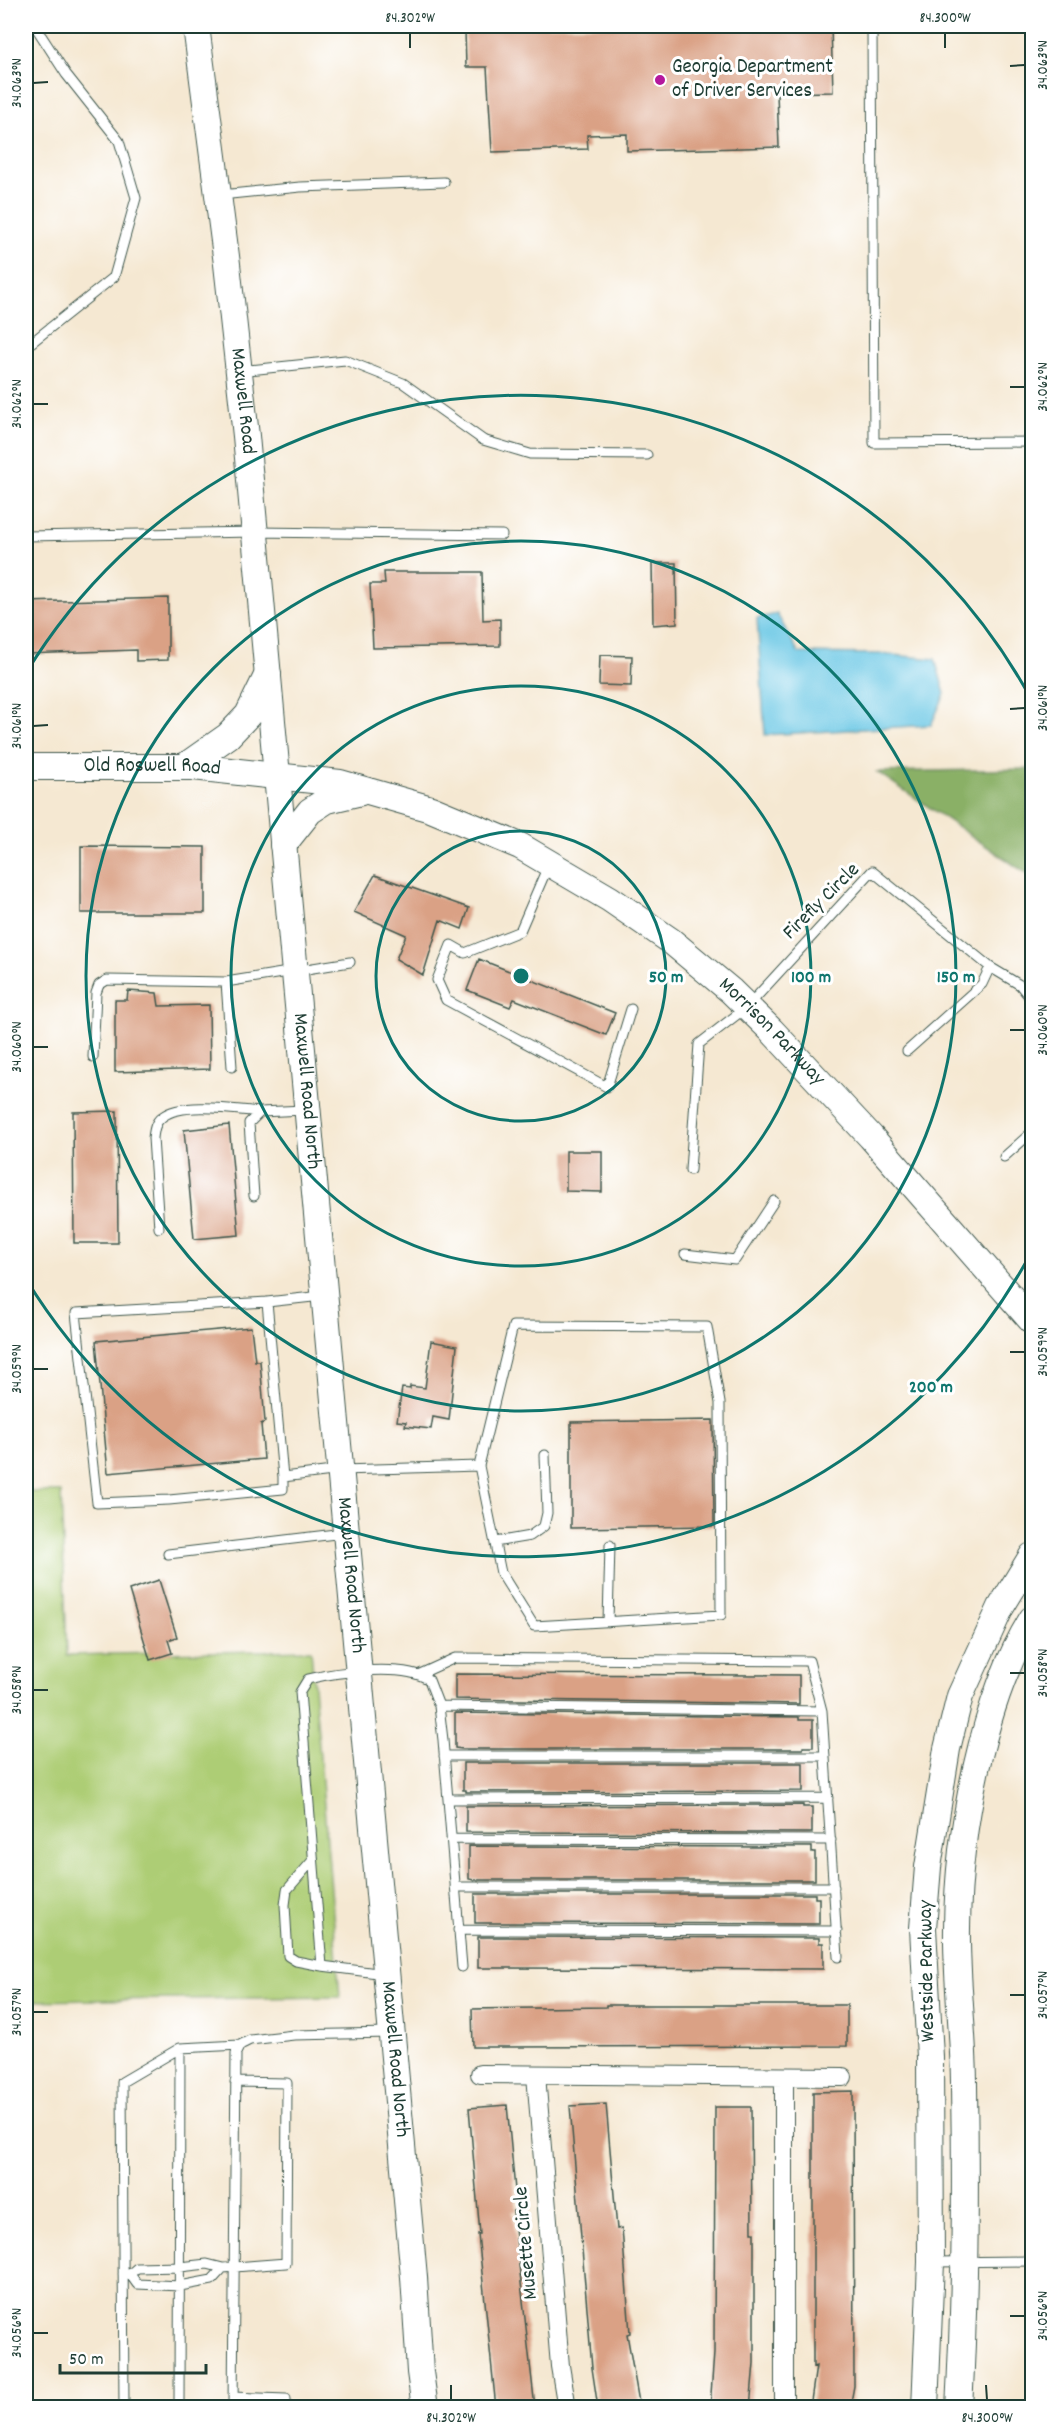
<svg xmlns="http://www.w3.org/2000/svg" width="1058" height="2433" font-family="Dekko,sans-serif">
  <rect width="100%" height="100%" fill="#fff"/>
  <filter id="ink" filterUnits="userSpaceOnUse"><feTurbulence type="fractalNoise" baseFrequency=".0167" numOctaves="2"/><feDisplacementMap in="SourceGraphic" scale="12" xChannelSelector="R" yChannelSelector="G"/><feConvolveMatrix kernelMatrix="1 2 1 2 8 2 1 2 1" color-interpolation-filters="sRGB"/></filter>
  <filter id="wash" filterUnits="userSpaceOnUse"><feTurbulence type="fractalNoise" baseFrequency=".008" numOctaves="4" result="noise"/><feDisplacementMap in="SourceGraphic" scale="24" xChannelSelector="R" yChannelSelector="G"/><feGaussianBlur stdDeviation="1.35" result="paint"/><feColorMatrix in="noise" values="0 0 0 0 0 0 0 0 0 0 0 0 0 0 0 0 0 1.4 0 .05"/><feComposite in="paint" operator="in"/></filter>
  <g filter="url(#wash)">
    <rect width="100%" height="100%" fill="#f5e8d2"/>
    <!-- green -->
    <path fill="#adcd75" stroke="#668554" stroke-width="1.5" d="M26 1492H61L67 1655 311 1650 340 1997 26 2001Z"/>
    <!-- forest -->
    <path fill="#8ab066" stroke="#54764d" stroke-width="1.5" d="M1032 769V877L877 772Z"/>
    <!-- water -->
    <path fill="#66c6e4" stroke="#42828c" stroke-width="1.5" d="M777 614 799 653 881 654 935 659 945 694 931 725 765 735 757 618Z"/>
    <g id="blocks">
      <!-- building -->
      <path fill="#daa185" d="M485 26H831L833 92 777 93 779 147 627 151V134L587 135 588 149 492 152 487 67H466L465 30H485Z
        M652 563H676L677 623 653 625Z
        M384 572H482L483 620 500 619V646L373 648 370 584H385Z
        M168 598V660L136 661V650L26 654V602Z
        M600 655 632 656 631 686 599 685Z
        M81 846 205 847V913H81Z
        M375 875 469 908 462 929 440 920 423 975 396 959 406 935 354 912Z
        M479 959 615 1013 606 1035 514 999 510 1007 467 990Z
        M128 991 157 993 159 1006 209 1005 210 1069 115 1072V1000H127Z
        M117 1111 118 1243H74L73 1112Z
        M229 1125 239 1235 194 1239 184 1130Z
        M566 1151H602V1192L566 1191Z
        M251 1327 255 1361H260L265 1422 261 1424 264 1459 108 1473 96 1341Z
        M431 1341 457 1346 449 1420 433 1417 431 1429 405 1426 406 1422 397 1421 402 1388 410 1389V1386L425 1388Z
        M713 1420 714 1526 571 1528V1422Z
        M159 1580 177 1637 168 1640 172 1653 150 1660 129 1590Z
        M455 1674 799 1675V1704L455 1699Z
        M455 1713 799 1717V1720H813V1747H803V1749H463L455 1748Z
        M463 1763H803V1791L466 1792V1790H463Z
        M803 1805V1807H812V1833L466 1832V1806Z
        M469 1846 812 1847V1852H815V1880H474L469 1879Z
        M475 1894H815V1898H819V1924L478 1923H475Z
        M478 1937 819 1938V1943H823V1969L478 1968Z
        M606 2005H847V2046L473 2047 472 2009 606 2007Z
        M853 2091 854 2386 850 2408H810L816 2366 813 2367V2092Z
        M606 2104 617 2229 622 2228 630 2333 627 2334 640 2408H598L592 2368 570 2106Z
        M507 2105 517 2211H513L535 2408H496L478 2234H480L469 2108Z
        M715 2107H751L752 2233H754V2363L750 2408H710L714 2353Z"/>
    </g>
  </g>
  <g filter="url(#ink)">
    <use href="#blocks" fill-opacity="0" stroke="#3f574c" stroke-width="1.5"/>
    <g fill="none" stroke-linecap="round" stroke-linejoin="round">
      <defs>
        <path id="lane" d="M872 26 874 443 1032 442
          M221 195 300 187 444 182
          M26 347 114 277 136 198 119 141 66 74 35 26
          M239 371 345 360 403 383 483 440 530 454 647 455
          M26 536 255 532 502 535
          M548 866 520 931 465 953 451 945 437 980 446 1000 607 1087 631 1009
          M226 982 232 1067
          M907 1051 982 984 990 967
          M93 1057 96 993 99 985 107 980 226 982 350 962
          M1004 1157 1032 1132
          M690 1170 699 1044 747 1007 872 871 990 967 1020 985 1032 1000
          M254 1196 249 1123 260 1112 305 1110
          M159 1228 153 1138C154 1130 155 1122 162 1117 181 1101 237 1110 260 1112
          M685 1254 735 1260 774 1201
          M267 1302 322 1296
          M26 1369 27 1463H26
          M283 1477 267 1302 76 1313 97 1503 169 1500 283 1489V1477L341 1470 479 1466 513 1326 707 1327 720 1403 721 1615 534 1626 501 1573 479 1466
          M495 1542 530 1536 544 1526 547 1513 545 1455
          M168 1554 344 1533
          M608 1622 610 1545
          M420 1674 455 1658 809 1661 822 1711
          M439 1706 822 1711 838 1957
          M444 1756H825
          M448 1799 828 1798
          M451 1839 831 1840
          M313 1860 287 1890 285 1905 288 1956 296 1961 322 1966
          M455 1887H834
          M458 1930 837 1931
          M385 1974 322 1966 300 1692 308 1679C336 1672 405 1663 429 1680L439 1706 443 1740 462 1967
          M934 2262 1032 2261
          M123 2274H130L137 2268 180 2267 207 2264 223 2268 286 2263 287 2083 235 2082
          M130 2274 137 2284 180 2286 212 2280 223 2268
          M233 2397 286 2399V2408
          M124 2408 122 2082 180 2048 240 2045
          M179 2408 180 2048
          M233 2408 236 2053 240 2045 250 2040 294 2035 390 2033"/>
        <path id="street" d="M480 2074 843 2077
          M536 2075 560 2366 567 2408
          M784 2408V2077"/>
        <g id="secondary">
          <path id="s1" d="M196 26 227 264 246 436 414 2277 420 2372 425 2408"/>
          <path id="s2" d="M26 767H193L340 783 431 809 520 846 610 899 671 941 731 991 771 1030 871 1137 1032 1321"/>
          <path d="M184 767 228 736 248 715 268 674"/>
          <path d="M283 845 310 811 327 800 361 792"/>
          <path d="M925 2408 931 2262 930 2057 923 1928 928 1867 947 1749 960 1696 1001 1607 1032 1556"/>
          <path d="M959 2408C965 2300 966 2194 964 2086 964 2034 956 1981 957 1928 958 1833 982 1700 1032 1619"/>
        </g>
      </defs>
      <!-- lane casing -->
      <use href="#lane" stroke="#3f574c" stroke-width="11"/>
      <!-- street casing -->
      <use href="#street" stroke="#3f574c" stroke-width="20"/>
      <!-- secondary casing -->
      <use href="#secondary" stroke="#3f574c" stroke-width="28"/>
      <!-- lane -->
      <use href="#lane" stroke="#fff" stroke-width="9"/>
      <!-- street -->
      <use href="#street" stroke="#fff" stroke-width="18"/>
      <!-- secondary -->
      <use href="#secondary" stroke="#fff" stroke-width="26"/>
    </g>
  </g>
  <!-- ticks -->
  <path fill="none" stroke="#1f3d34" stroke-width="2" d="M410 33V48M945 33V48M1010 66 1025 65M33 83 48 82M1010 387H1025M33 404H48M1010 709 1025 708M33 726 48 725M1010 1030H1025M33 1047H48M1010 1352H1025M33 1369H48M1010 1673H1025M33 1690H48M1010 1995H1025M33 2012H48M1010 2316H1025M33 2333H48M451 2385V2400M986 2385 987 2400"/>
  <!-- distance rings -->
  <g fill="none" stroke="#0f766e" stroke-width="3">
    <circle cx="521" cy="976" r="145"/>
    <circle cx="521" cy="976" r="290"/>
    <circle cx="521" cy="976" r="435"/>
    <path d="M1031 1253A580 580 0 0 1 26 1279M26 673A580 580 0 0 1 1031 699"/>
  </g>
  <!-- markers -->
  <circle fill="#b5179e" stroke="#fff" stroke-width="2" cx="660" cy="80" r="6"/>
  <g text-anchor="middle" dominant-baseline="central" stroke-width="6" stroke-linejoin="round" paint-order="stroke">
    <!-- poi labels -->
    <g font-size="21" fill="#1f3d34" stroke="#fff" text-anchor="start">
      <text x="672" y="68">Georgia Department<tspan x="672" dy="24">of Driver Services</tspan></text>
    </g>
    <!-- street labels -->
    <g font-size="21" fill="#1f3d34" stroke="#fff">
      <text stroke="none"><textPath href="#s1" startOffset="378">Maxwell Road</textPath></text>
      <text stroke="none"><textPath href="#s2" startOffset="126">Old Roswell Road</textPath></text>
      <text transform="translate(822 902) rotate(-45)">Firefly Circle</text>
      <text stroke="none"><textPath href="#s2" startOffset="820">Morrison Parkway</textPath></text>
      <text stroke="none"><textPath href="#s1" startOffset="1071">Maxwell Road North</textPath></text>
      <text stroke="none"><textPath href="#s1" startOffset="1557">Maxwell Road North</textPath></text>
      <text transform="translate(928 1971) rotate(-91)">Westside Parkway</text>
      <text stroke="none"><textPath href="#s1" startOffset="2043">Maxwell Road North</textPath></text>
      <text transform="translate(527 2243) rotate(-95)">Musette Circle</text>
    </g>
  </g>
  <circle cx="521" cy="976" r="9" fill="#0f766e" stroke="#fff" stroke-width="3"/>
  <g font-size="18" text-anchor="middle" font-weight="bold" fill="#0f766e" stroke="#fff" stroke-width="6" stroke-linejoin="round" paint-order="stroke">
    <text x="666" y="982">50 m</text>
    <text x="811" y="982">100 m</text>
    <text x="956" y="982">150 m</text>
    <text x="931" y="1392">200 m</text>
  </g>
  <!-- margin -->
  <rect width="1058" height="2433" fill="none" stroke="#fff" stroke-width="66"/>
  <!-- scale -->
  <path d="M60 2364v9h146v-9" fill="none" stroke="#1f3d34" stroke-width="3"/>
  <text x="69" y="2364" font-size="18" fill="#1f3d34" stroke="#ffffff" stroke-width="4.5" paint-order="stroke">50 m</text>
  <rect x="33" y="33" width="992" height="2367" fill="none" stroke="#1f3d34" stroke-width="2"/>
  <g font-size="15" text-anchor="middle" fill="#1f3d34">
    <text x="410" y="22">84.302°W</text>
    <text x="945" y="22">84.300°W</text>
    <text transform="translate(1042 65) rotate(-90)" y="5">34.063°N</text>
    <text transform="translate(16 83) rotate(-90)" y="5">34.063°N</text>
    <text transform="translate(1042 387) rotate(-90)" y="5">34.062°N</text>
    <text transform="translate(16 404) rotate(-90)" y="5">34.062°N</text>
    <text transform="translate(1042 708) rotate(-90)" y="5">34.061°N</text>
    <text transform="translate(16 726) rotate(-90)" y="5">34.061°N</text>
    <text transform="translate(1042 1030) rotate(-90)" y="5">34.060°N</text>
    <text transform="translate(16 1047) rotate(-90)" y="5">34.060°N</text>
    <text transform="translate(1042 1352) rotate(-90)" y="5">34.059°N</text>
    <text transform="translate(16 1369) rotate(-90)" y="5">34.059°N</text>
    <text transform="translate(1042 1673) rotate(-90)" y="5">34.058°N</text>
    <text transform="translate(16 1690) rotate(-90)" y="5">34.058°N</text>
    <text transform="translate(1042 1995) rotate(-90)" y="5">34.057°N</text>
    <text transform="translate(16 2012) rotate(-90)" y="5">34.057°N</text>
    <text transform="translate(1042 2316) rotate(-90)" y="5">34.056°N</text>
    <text transform="translate(16 2333) rotate(-90)" y="5">34.056°N</text>
    <text x="451" y="2422">84.302°W</text>
    <text x="987" y="2422">84.300°W</text>
  </g>
</svg>
